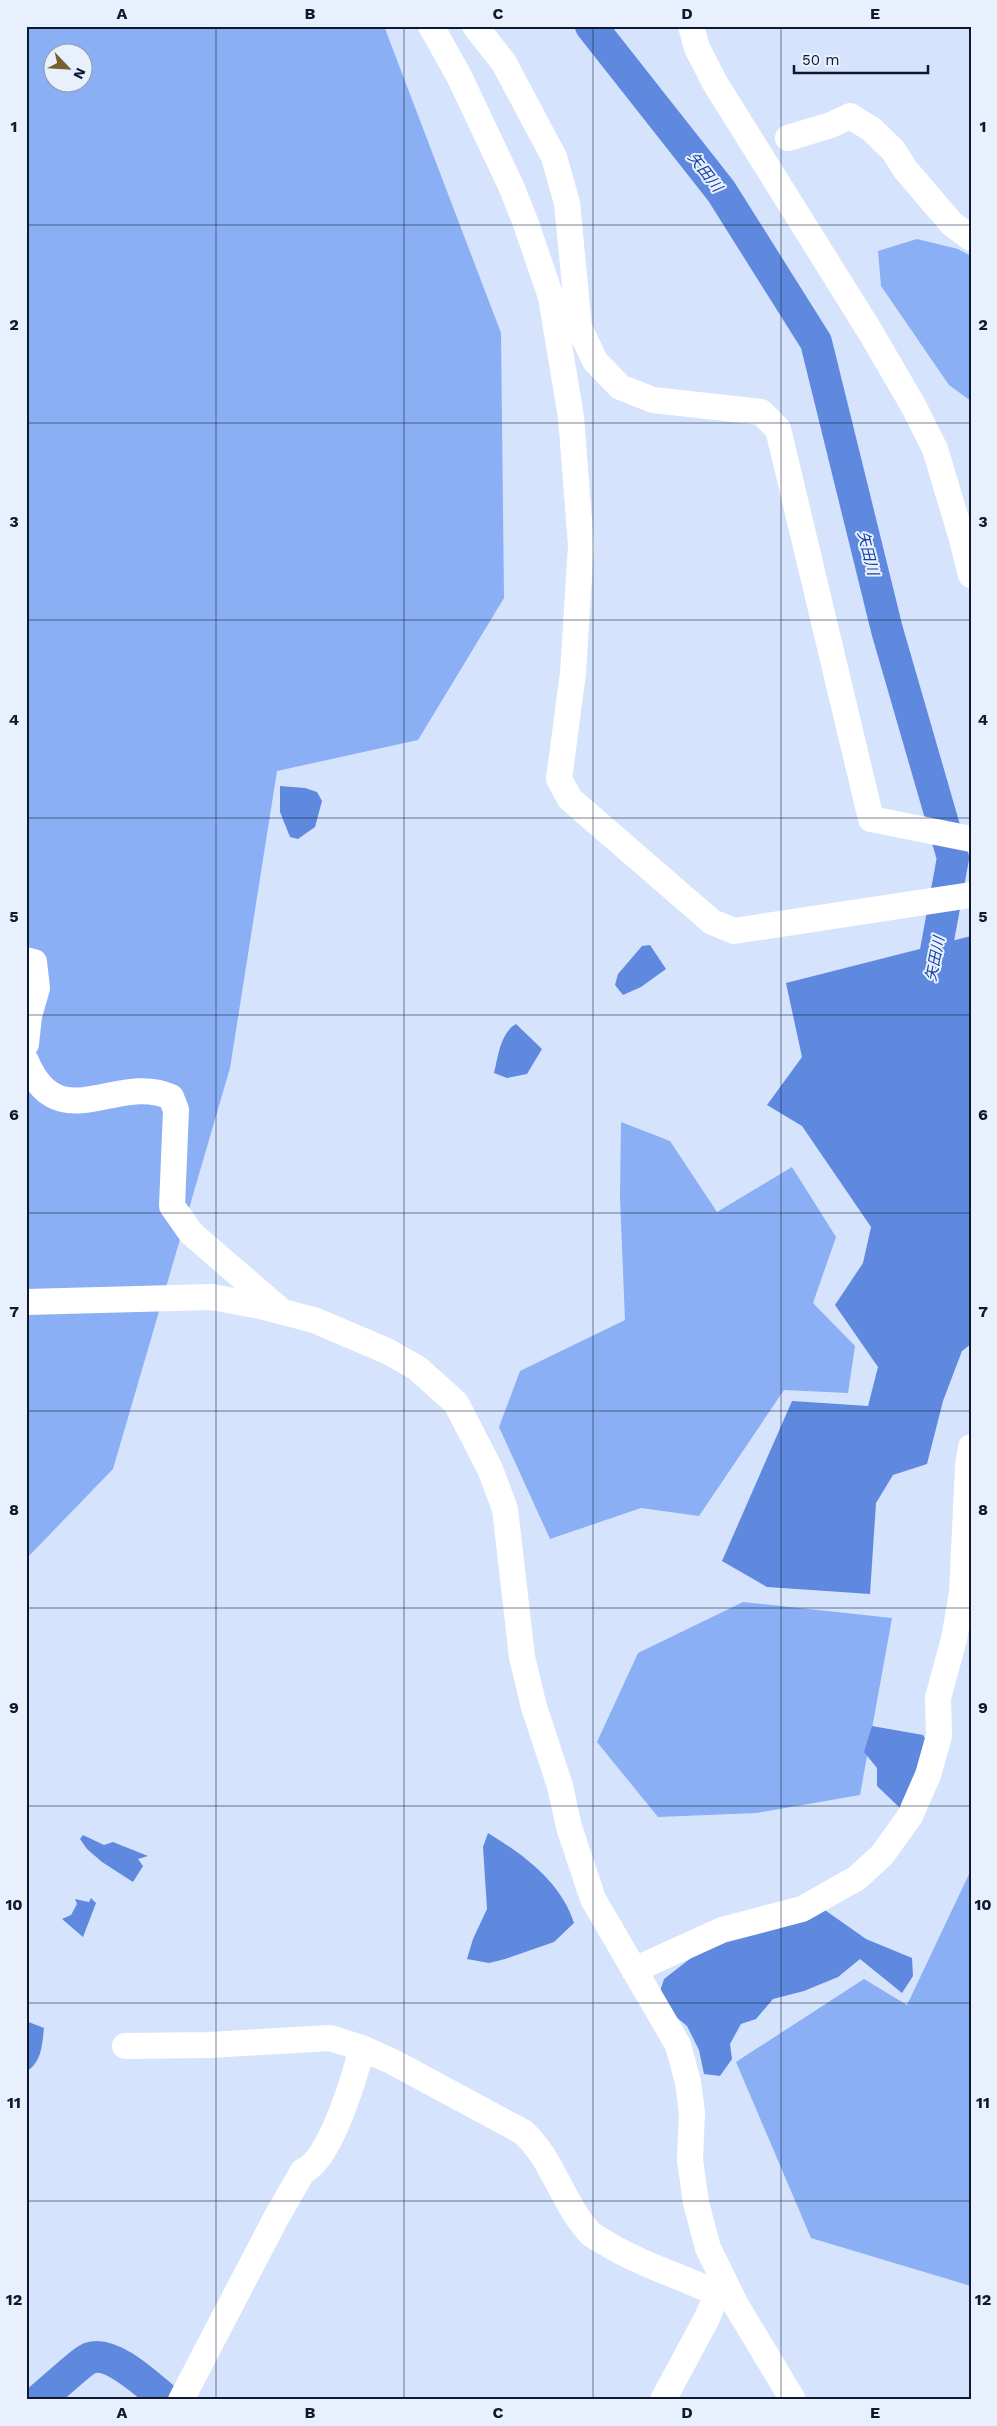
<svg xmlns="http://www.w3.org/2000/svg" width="997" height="2426" font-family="'Work Sans','Noto Sans JP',sans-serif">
  <rect width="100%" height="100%" fill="#d5e3fd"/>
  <!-- forest -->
  <path fill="#8aaff5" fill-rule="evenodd" d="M26 26H384L501 333 504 598 418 740 277 771 230 1068 113 1469 26 1559ZM52 52H82V82H52Z
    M917 239 958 249 971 256V401L949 385 881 286 878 251Z
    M621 1122 670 1141 717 1212 792 1167 836 1237 813 1303 855 1346 848 1393 784 1390 699 1516 641 1508 550 1539 499 1427 520 1371 625 1320 620 1198Z
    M743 1602 892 1618 860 1795 756 1813 658 1817 597 1742 638 1653Z
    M971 1870V2286L811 2238 736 2062 864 1979 907 2005Z"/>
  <!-- water -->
  <path fill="#5e89df" d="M280 786 305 788 317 792 322 801 315 827 298 839 290 837 280 812Z
    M971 936V1344L962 1351 943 1401 927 1464 893 1475 876 1503 870 1594 767 1587 722 1561 792 1401 868 1406 878 1367 835 1305 863 1263 871 1227 802 1126 767 1105 802 1057 786 983Z
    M650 945 666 969 641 987 623 995 615 985 618 974 642 946Z
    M516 1024 542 1049 527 1074 507 1078 494 1073C498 1057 500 1033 516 1024Z
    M872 1726 923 1735 926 1740 917 1772 900 1808 877 1786V1768L864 1752Z
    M488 1833C524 1855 561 1882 574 1923L554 1942 505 1959 489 1963 467 1959 473 1939 487 1909 483 1847Z
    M83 1835 104 1845 113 1842 148 1856 138 1859 143 1866 133 1882 102 1862 87 1849 80 1839Z
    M91 1898 96 1903 83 1937 62 1919 71 1915 77 1904 75 1899 89 1902Z
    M822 1908 866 1939 912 1958 913 1976 902 1993 860 1959 838 1977 804 1991 773 1999 756 2019 741 2024 730 2044 732 2059 720 2076 704 2074 699 2050 687 2026 670 2012 658 1997 664 1979 709 1944Z
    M26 2021 44 2028C42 2045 42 2062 26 2072Z"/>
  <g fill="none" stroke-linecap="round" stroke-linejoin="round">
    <!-- river -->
    <path stroke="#5e89df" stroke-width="32" d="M591 26 721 191 816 342 887 630 953 858 929 989
      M39 2400C49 2392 82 2361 90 2358 112 2350 150 2387 166 2400"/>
    <!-- minor -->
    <path stroke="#fff" stroke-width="26" d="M431 26 459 76 511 186 525 221 551 297 571 417 581 546 573 673 559 779 570 799 712 922 734 931 971 895
      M475 26 504 63 554 157 567 203 579 327 595 361 620 387 653 400 761 412 778 429 871 819 971 839
      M691 26 697 48 715 83 871 333 914 407 935 449 962 539 971 575
      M788 138 831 125 850 116 871 129 893 150 905 169 952 224 971 238
      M26 960 34 962 37 988 29 1016 26 1044
      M26 1061C59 1140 117 1072 171 1097L176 1110 172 1206 191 1233 279 1309
      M26 1302 212 1297 260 1306 314 1320 387 1351 417 1368 456 1403 490 1469 505 1509 522 1657 534 1707 560 1786 569 1827 593 1899 678 2045 688 2082 692 2113 690 2160 696 2203 708 2248 736 2305 793 2400
      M634 1970 722 1930 802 1909 857 1878 882 1855 910 1816 928 1775 939 1736 938 1698 954 1639 962 1593 968 1466 971 1447
      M125 2046 209 2045 330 2038 362 2048 393 2062 523 2132C553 2159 562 2203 590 2233 595 2238 603 2241 609 2245 643 2266 682 2276 717 2294L707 2318 663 2400
      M181 2400 276 2218 303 2171C330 2162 355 2075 362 2048"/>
  </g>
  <!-- grid -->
  <path fill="none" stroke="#0e1930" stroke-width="1" stroke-opacity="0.55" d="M216 26V2400M404 26V2400M593 26V2400M781 26V2400M26 225H971M26 423H971M26 620H971M26 818H971M26 1015H971M26 1213H971M26 1411H971M26 1608H971M26 1806H971M26 2003H971M26 2201H971"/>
  <g text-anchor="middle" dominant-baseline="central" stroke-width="4" stroke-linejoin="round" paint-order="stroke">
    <!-- water labels -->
    <g font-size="15" font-style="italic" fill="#1340a3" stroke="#e9f0fd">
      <text transform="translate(705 172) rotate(52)">矢田川</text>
      <text transform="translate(868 553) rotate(76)">矢田川</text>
      <text transform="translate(935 959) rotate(-79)">矢田川</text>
    </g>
  </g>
  <!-- border -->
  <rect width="997" height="2426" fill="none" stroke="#e9f0fd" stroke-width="55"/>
  <!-- north arrow -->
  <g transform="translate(68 68) rotate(115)"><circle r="24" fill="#e9f0fd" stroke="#919aab"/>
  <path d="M0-4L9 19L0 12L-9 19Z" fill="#775f2f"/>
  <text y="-8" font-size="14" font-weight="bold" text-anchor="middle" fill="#0e1930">N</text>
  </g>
  <!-- scale -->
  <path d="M794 65v8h134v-8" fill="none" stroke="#0e1930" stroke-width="2.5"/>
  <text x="802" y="65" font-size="15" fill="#0e1930" stroke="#e9f0fd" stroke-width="4" paint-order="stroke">50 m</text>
  <rect x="28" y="28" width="942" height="2370" fill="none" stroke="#0e1930" stroke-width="2"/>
  <g font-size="16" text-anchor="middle" font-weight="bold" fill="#0e1930">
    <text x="122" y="19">A</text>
    <text x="310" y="19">B</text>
    <text x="498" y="19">C</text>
    <text x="687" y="19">D</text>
    <text x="875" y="19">E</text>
    <text x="14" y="132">1</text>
    <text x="983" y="132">1</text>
    <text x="14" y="330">2</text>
    <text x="983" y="330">2</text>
    <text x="14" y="527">3</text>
    <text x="983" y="527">3</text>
    <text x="14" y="725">4</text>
    <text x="983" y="725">4</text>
    <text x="14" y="922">5</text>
    <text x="983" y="922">5</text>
    <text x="14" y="1120">6</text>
    <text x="983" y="1120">6</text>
    <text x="14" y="1317">7</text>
    <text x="983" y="1317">7</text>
    <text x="14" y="1515">8</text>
    <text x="983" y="1515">8</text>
    <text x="14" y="1713">9</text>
    <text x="983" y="1713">9</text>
    <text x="14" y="1910">10</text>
    <text x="983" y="1910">10</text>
    <text x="14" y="2108">11</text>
    <text x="983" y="2108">11</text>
    <text x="14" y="2305">12</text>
    <text x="983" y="2305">12</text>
    <text x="122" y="2418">A</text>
    <text x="310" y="2418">B</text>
    <text x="498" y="2418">C</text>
    <text x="687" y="2418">D</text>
    <text x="875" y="2418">E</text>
  </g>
</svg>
